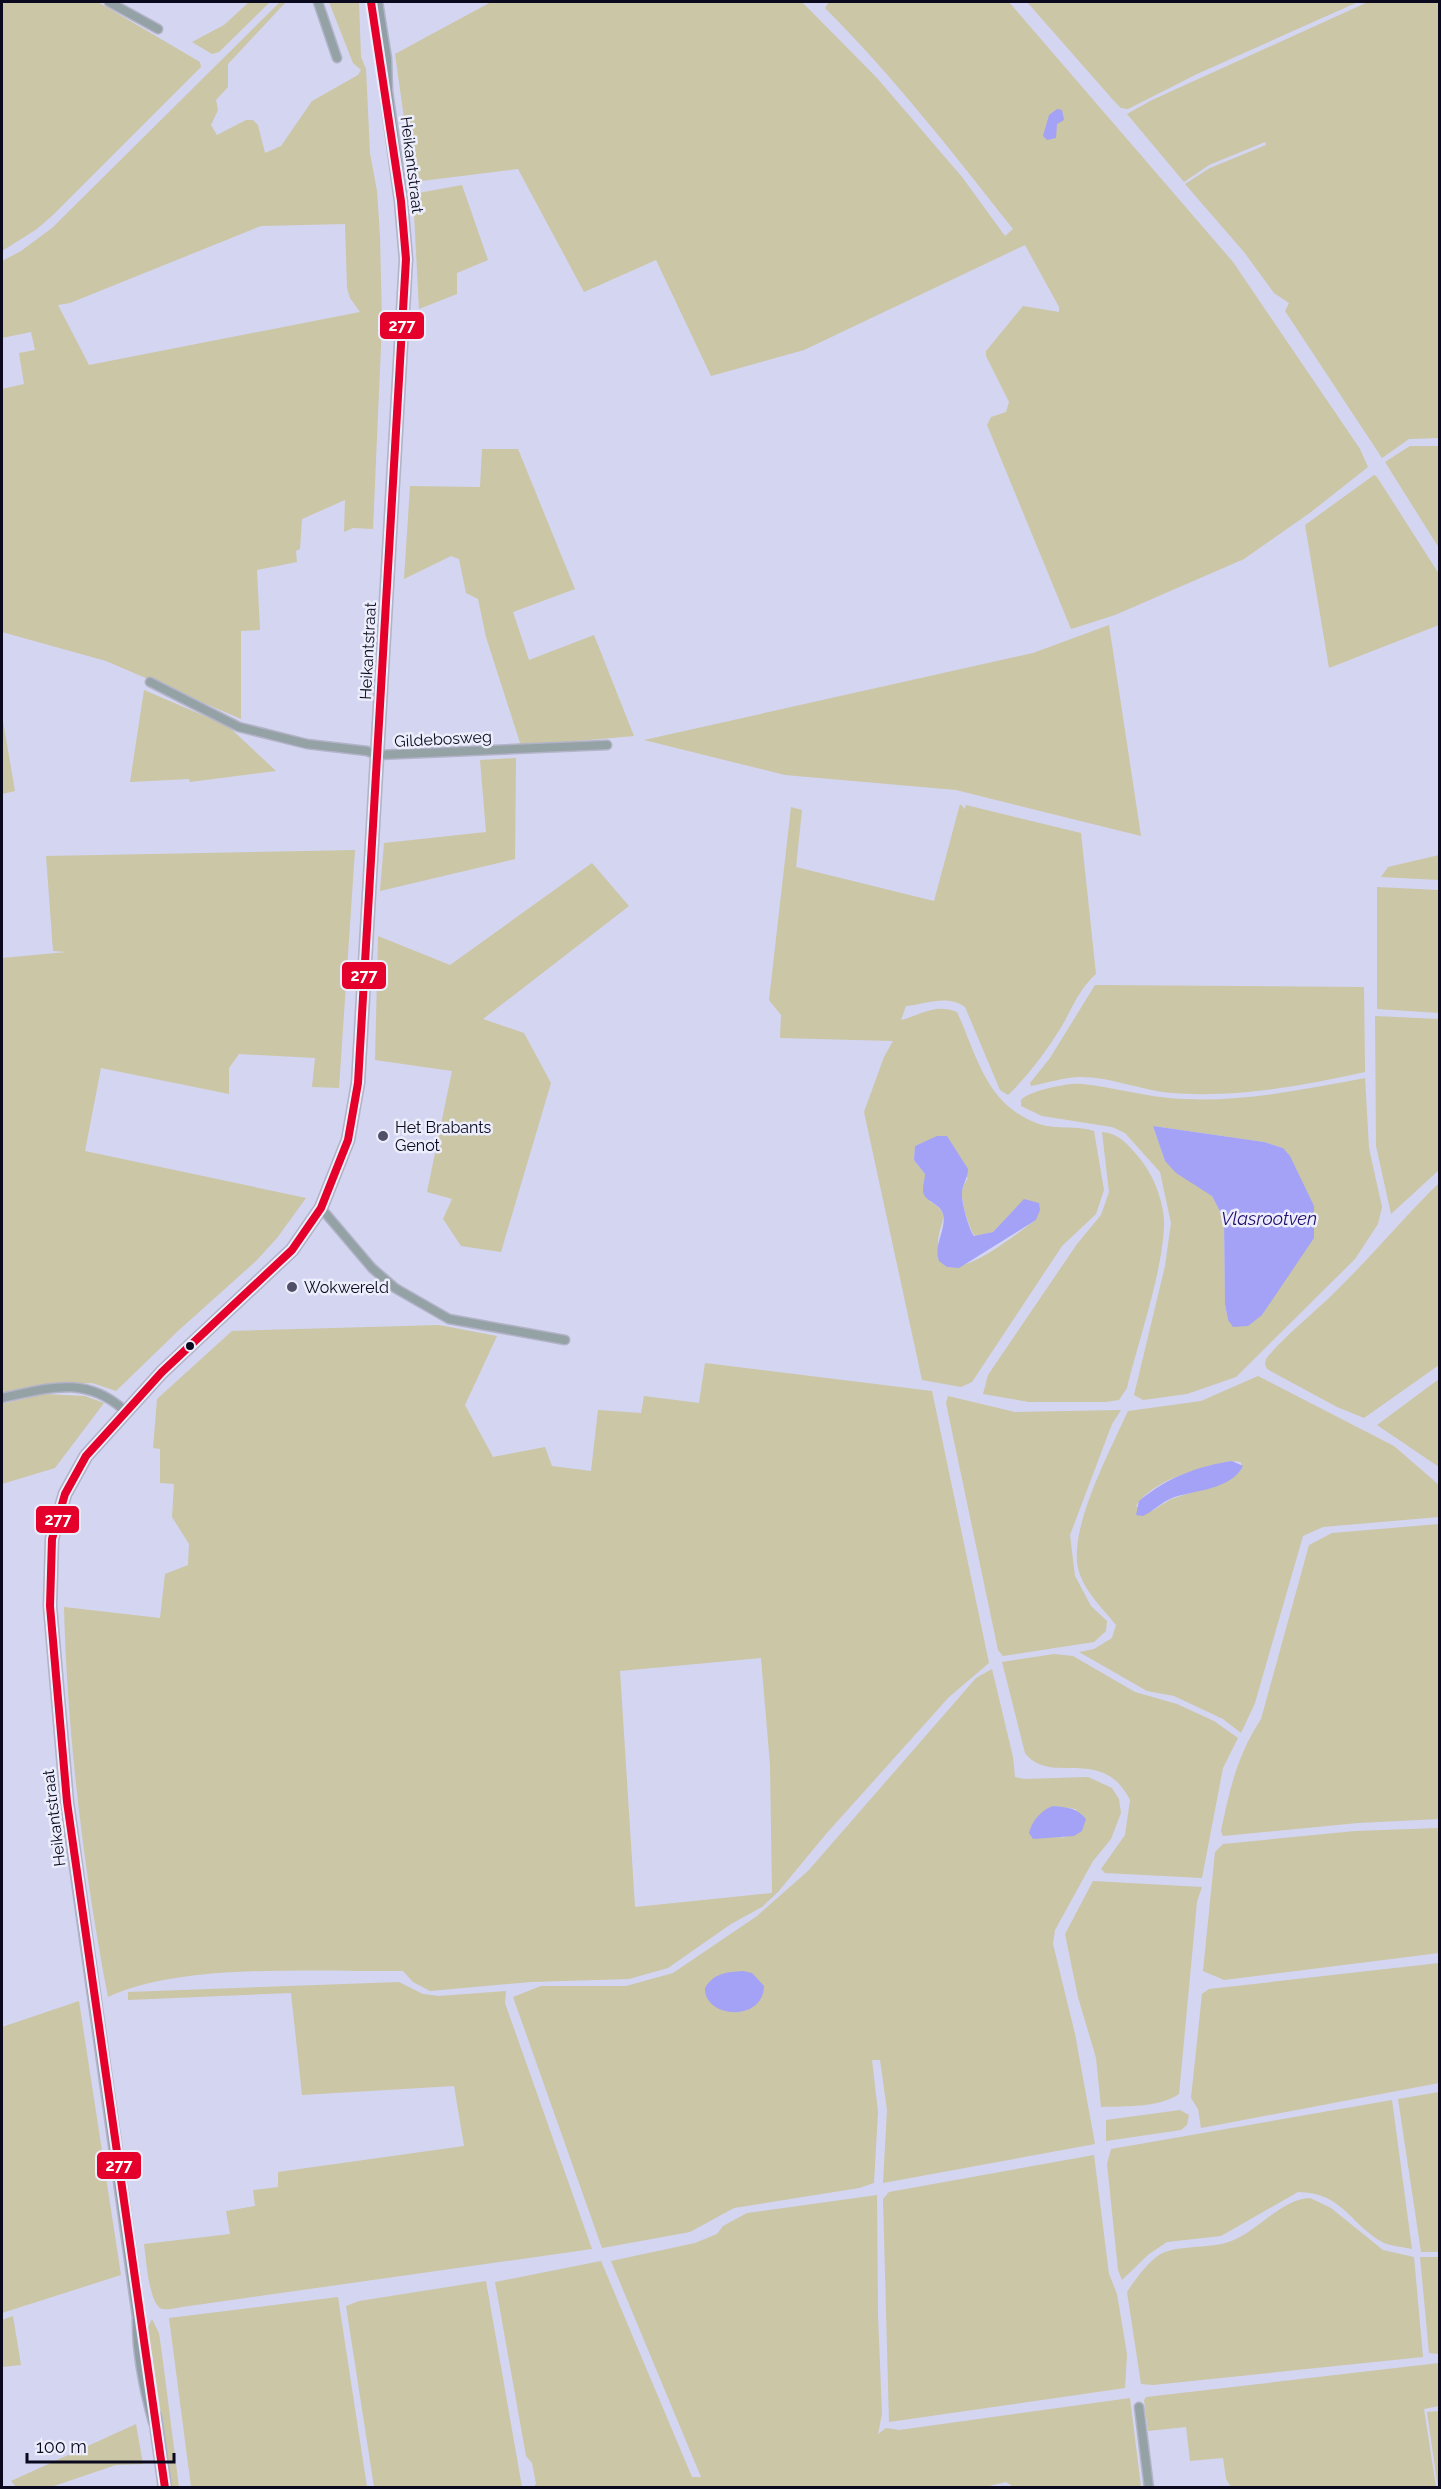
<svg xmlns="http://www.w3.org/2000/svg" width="1441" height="2489" font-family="Raleway,sans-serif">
  <rect width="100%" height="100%" fill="#d4d5f0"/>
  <!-- green -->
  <path fill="#cbc6a5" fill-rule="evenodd" d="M2 2H98L200 62 201 67 53 215 37 229 2 251Z
    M249 2H270L219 52 212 54 192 42 224 25Z
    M280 2H286L228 64V87L216 100 218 110 211 125 217 135 246 120H253L258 125 265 153 281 146 312 101 358 75 361 70 353 63 329 2H359L361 57 366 69 370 153 377 191 380 236 382 323 373 529 353 528 344 532 345 500 302 519 300 549 296 551 297 562 257 570 260 630 241 631V719L106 661 2 632V389L24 384 19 353 35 350 31 332 2 338V261L21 251 52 228ZM345 224 347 288 350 298 360 312 89 365 58 305 70 303 261 226Z
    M491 2H802L877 78 962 177 1005 236 1013 229C953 153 894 77 825 8L829 2H1009L1233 262 1360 449 1368 467 1311 512 1244 559 1115 615 1071 629 987 425 991 417 1006 412 1009 402 986 356V351L1023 306 1059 312V307L1025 245 804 350 711 376 656 260 584 292 518 169 413 182 395 54Z
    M1027 2H1358L1197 74 1128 109 1121 108 1114 101Z
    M1368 2H1440L1439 438 1409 439 1382 458 1289 317 1285 311 1289 303 1274 293 1244 252 1185 184 1210 168 1266 145 1265 142 1209 165 1184 182 1127 114 1152 100Z
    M462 185 488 260 457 273V294L419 309 413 194Z
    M1410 446H1439V548L1385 462Z
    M482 449H518L575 589 513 612 529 660 594 635 634 736 521 746 486 637 478 599 466 593 459 559 451 556 404 579 410 486 480 487Z
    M1374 475 1377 477 1439 574V625L1329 668 1305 525Z
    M1109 625 1141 836 956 790 785 775 644 740 1033 653Z
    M144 690 228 726 276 771 190 782 189 779 130 782Z
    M2 715 15 791 2 794Z
    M516 758 515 859 380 891 384 843 486 832 480 760Z
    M960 804 965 809 966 805 1081 833 1096 974C1080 988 1073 1006 1063 1024 1048 1049 1029 1075 1008 1095L1000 1090 965 1007C947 994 926 1004 906 1006L901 1020C921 1015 935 1003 957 1012 978 1058 986 1105 1039 1124 1057 1130 1077 1125 1094 1131L1104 1190 1096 1214 1062 1246 972 1382 961 1387 922 1380 864 1112 884 1057 893 1041 780 1038 781 1015 769 1000 791 807 802 810 796 867 934 901ZM922 1143 968 1178C965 1183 962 1187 962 1192 961 1200 969 1230 975 1236L993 1232 1015 1209 1036 1220C1014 1235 974 1270 947 1267 945 1260 938 1250 938 1243 938 1223 954 1214 929 1201L925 1174 914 1160 915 1146Z
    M355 850 339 1088 312 1087 315 1058 239 1054 229 1068V1094L101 1068 85 1151 306 1198 277 1238 256 1261 179 1330 116 1391 92 1383 34 1386 2 1393V958L67 952 53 951 46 856Z
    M1439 855V880L1381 877 1388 867Z
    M592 863 629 906 483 1019 524 1033 551 1083 501 1252 461 1246 443 1219 452 1199 427 1192 452 1071 375 1060 378 936 450 965Z
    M1377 887 1439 890V1013L1377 1009Z
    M1095 985 1364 987 1365 1072C1302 1086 1236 1098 1171 1093 1140 1090 1111 1077 1081 1077 1065 1077 1047 1083 1031 1086L1030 1083 1050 1058Z
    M1375 1016 1439 1019V1170L1391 1214 1376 1146Z
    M1365 1078 1369 1148 1382 1207 1378 1224 1355 1259 1236 1377 1187 1394 1143 1400 1134 1395 1165 1266 1171 1223 1160 1172 1125 1133 1112 1127 1042 1116 1021 1106V1100C1028 1091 1070 1082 1082 1084 1111 1087 1139 1095 1169 1098 1234 1104 1301 1090 1365 1078ZM1153 1126 1264 1142 1283 1148 1273 1297 1262 1315 1228 1320 1225 1304 1224 1219 1212 1196 1165 1161Z
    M1102 1132C1117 1133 1126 1142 1136 1154 1152 1172 1162 1195 1164 1220 1165 1265 1138 1342 1127 1388L1119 1400 1106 1402H1029L983 1394 988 1375 1077 1244 1101 1215 1109 1192Z
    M1439 1183V1365L1364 1418 1337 1407 1267 1369 1265 1364 1266 1359C1286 1334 1312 1315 1335 1292 1371 1257 1403 1218 1439 1183Z
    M439 1325 497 1336 465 1405 493 1457 545 1447 552 1466 591 1471 598 1410 641 1413 644 1396 699 1403 705 1363 932 1391 989 1663 949 1697 826 1834 778 1892 762 1907 731 1924 668 1968 629 1979 531 1982 430 1991 413 1982 403 1971C318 1972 183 1962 108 1997 84 1873 67 1733 64 1607L160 1618 165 1574 188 1565 189 1544 172 1517 174 1484 160 1483V1449L153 1448 157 1399 232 1331ZM761 1658 770 1765 772 1893 635 1907 620 1671Z
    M1258 1376 1394 1446 1439 1485V1517L1323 1527 1303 1536 1255 1703 1241 1733 1223 1719 1174 1696 1147 1691 1079 1652 1094 1649 1112 1638 1116 1625C1102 1607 1084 1592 1078 1568 1069 1527 1111 1449 1128 1411L1201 1401ZM1232 1461 1241 1462V1470L1219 1484 1171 1499 1152 1511 1136 1506C1150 1481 1205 1465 1232 1461Z
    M1439 1379V1467L1377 1425Z
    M44 1394 85 1396 104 1403 55 1468 2 1484V1404Z
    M948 1396 1015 1412 1121 1410 1112 1424 1070 1535 1075 1576 1091 1606 1107 1621 1106 1631 1094 1642 1003 1656 998 1650 946 1403Z
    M1439 1524V1819L1358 1823 1223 1836 1221 1831C1230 1788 1237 1756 1261 1719L1309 1545 1332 1533Z
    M1054 1654 1073 1656 1135 1692 1177 1704 1214 1721 1238 1738 1223 1768 1202 1878 1105 1873 1101 1869 1125 1835 1130 1800C1102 1744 1051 1787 1025 1753L1002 1662Z
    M992 1669 1013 1757 1015 1777 1024 1779 1088 1777 1112 1788 1119 1799 1121 1813 1111 1839 1093 1861 1055 1930 1053 1944 1075 2034 1095 2144 883 2183 887 2110 880 2060H872L878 2112 874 2183 859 2188 734 2208 690 2232 602 2248 513 1997 541 1986H626L673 1973 757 1916 808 1871 976 1678ZM1053 1806 1076 1809 1082 1831 1062 1838Z
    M1439 1828V1953L1224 1980 1203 1971 1215 1852 1223 1844 1355 1831Z
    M1093 1881 1202 1887 1197 1902 1179 2094C1159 2108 1125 2106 1101 2107L1096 2058 1078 1997 1065 1934Z
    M1439 1963V2083L1201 2128 1198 2109 1191 2098 1202 1994 1209 1989Z
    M399 1982 423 1994 439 1996 506 1991 505 2003 592 2249 182 2307C177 2308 168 2310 162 2309 149 2305 146 2258 144 2244L230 2234 226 2211 255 2206 253 2190 278 2187V2172L464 2146 454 2086 302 2095 291 1993 128 2000V1992Z
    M79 2001 121 2275 2 2313V2027Z
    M1439 2092V2252H1421L1398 2099Z
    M1392 2100 1412 2249C1403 2247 1392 2246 1384 2243 1350 2225 1343 2192 1298 2192L1221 2236 1167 2242 1149 2254 1122 2280 1118 2270 1107 2164 1111 2149Z
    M1180 2110 1189 2115 1187 2125 1181 2130 1106 2141V2120Z
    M1094 2155 1109 2274 1117 2294 1127 2354 1125 2388 889 2422 883 2199 889 2192Z
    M877 2195 878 2315 882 2414 878 2434 886 2428 899 2430 1130 2398 1141 2487 1015 2488 1006 2482 981 2488 533 2487 536 2484 532 2463 526 2456 495 2282 601 2261 692 2477H701L611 2261 695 2243 717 2234 723 2226 747 2213Z
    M1310 2198 1331 2208 1383 2250 1414 2257 1423 2357 1153 2385 1141 2384 1127 2292C1135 2280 1151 2257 1165 2252 1188 2244 1216 2250 1238 2238 1261 2227 1283 2199 1310 2198Z
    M1420 2257H1439V2354L1429 2353Z
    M486 2281 522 2487H374L346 2306 359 2301Z
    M338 2297 367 2487H191L169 2318Z
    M13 2316 21 2365 2 2367V2320Z
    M152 2319 159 2333 162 2354 179 2487H172L148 2327Z
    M1439 2363V2406L1424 2409 1436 2487H1231L1226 2479 1223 2458 1190 2461 1186 2427 1148 2431 1144 2400 1146 2397Z
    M1439 2411 1440 2487 1438 2488 1427 2412Z
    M136 2424 143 2464 116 2465 51 2487H16L11 2481Z"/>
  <!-- water -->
  <path fill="#a3a2f6" d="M1057 109 1062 110 1064 120 1057 124 1056 138 1047 140 1043 136 1049 115Z
    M1153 1126 1264 1142 1283 1148 1290 1156 1314 1206V1238L1262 1315 1248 1326 1233 1327 1228 1320 1225 1304 1224 1219 1212 1196 1176 1173 1165 1161Z
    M937 1136H947L968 1169C968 1178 962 1185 962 1193 961 1201 969 1230 974 1236L993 1232 1024 1199 1039 1203 1040 1210 1036 1220 959 1268 947 1267 939 1261C933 1245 947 1229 943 1214 940 1202 922 1202 923 1189 923 1184 925 1179 925 1174L914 1160 915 1146Z
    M1232 1461 1243 1466C1231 1490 1194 1490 1172 1498 1162 1502 1153 1511 1143 1516L1136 1515 1139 1501C1166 1478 1198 1466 1232 1461Z
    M1053 1806C1067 1807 1077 1808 1086 1819L1082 1831 1074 1836 1033 1839 1029 1833C1032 1821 1041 1810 1053 1806Z
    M743 1971 752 1973 764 1986C763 2023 704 2018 705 1988 714 1973 727 1972 743 1971Z"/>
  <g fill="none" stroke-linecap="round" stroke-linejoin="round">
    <defs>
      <path id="street" d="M109 2 158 29
        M318 2 337 58
        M150 682 239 727 307 744 367 751 378 755 607 745
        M321 1208 372 1268 395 1288 449 1319 565 1340
        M2 1398C49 1388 85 1375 124 1410
        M1139 2407 1149 2488"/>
      <path id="secondary" d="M155 2416 165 2488
        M155 2422C146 2389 138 2351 139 2317L67 1802 50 1606 52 1539 65 1494 86 1456 162 1372 292 1250 321 1208 348 1140 358 1083 406 259 401 201 386 91 385 59 376 2"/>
    </defs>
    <!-- street casing -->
    <use href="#street" stroke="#b2b3c8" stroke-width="11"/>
    <!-- secondary casing -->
    <use href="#secondary" stroke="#b2b3c8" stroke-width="15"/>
    <!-- street -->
    <use href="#street" stroke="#94a1a5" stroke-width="8"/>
    <!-- secondary -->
    <use href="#secondary" stroke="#909ea5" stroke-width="12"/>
    <defs>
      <path id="bus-1" d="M165 2488 67 1802 50 1606 52 1539 65 1494 86 1456 162 1372 292 1250 321 1208 348 1140 358 1083 406 259 401 201 371 2"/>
    </defs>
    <!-- bus-1 casing -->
    <use href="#bus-1" stroke="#edeefc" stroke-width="12"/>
    <!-- bus-1 -->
    <use href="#bus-1" stroke="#e4002b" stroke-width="8"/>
  </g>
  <!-- markers -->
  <g fill="#515068" stroke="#edeefc" stroke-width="2">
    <circle cx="383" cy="1136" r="6"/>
    <circle cx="292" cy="1287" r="6"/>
  </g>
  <circle fill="#0a091e" stroke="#edeefc" stroke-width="2" cx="190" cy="1346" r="5"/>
  <g text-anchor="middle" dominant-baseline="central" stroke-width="5" stroke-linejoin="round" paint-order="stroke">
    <!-- street labels -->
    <g font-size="16" fill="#0a091e" stroke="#edeefc">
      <text transform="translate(412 165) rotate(83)">Heikantstraat</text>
      <text transform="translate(368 651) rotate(-87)">Heikantstraat</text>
      <text transform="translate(443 739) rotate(-3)">Gildebosweg</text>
      <text transform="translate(54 1818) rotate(-97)">Heikantstraat</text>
    </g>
    <!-- poi labels -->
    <g font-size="16" fill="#0a091e" stroke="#edeefc" text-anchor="start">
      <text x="395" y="1127">Het Brabants<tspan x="395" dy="18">Genot</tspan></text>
      <text x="304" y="1287">Wokwereld</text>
    </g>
    <!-- water labels -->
    <g font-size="18" font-style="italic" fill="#250d6f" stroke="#edeefc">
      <text x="1269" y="1218">Vlasrootven</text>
    </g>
  </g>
  <g stroke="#edeefc" stroke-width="2">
    <rect x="379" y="311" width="46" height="29" rx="6" fill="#e4002b"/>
    <rect x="341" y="961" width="46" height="29" rx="6" fill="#e4002b"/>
    <rect x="35" y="1505" width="45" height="29" rx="6" fill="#e4002b"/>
    <rect x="96" y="2151" width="46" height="29" rx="6" fill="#e4002b"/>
  </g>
  <g font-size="16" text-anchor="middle" font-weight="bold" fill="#fff">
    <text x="402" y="331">277</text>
    <text x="364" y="981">277</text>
    <text x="58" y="1525">277</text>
    <text x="119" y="2171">277</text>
  </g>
  <!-- border -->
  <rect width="1441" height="2489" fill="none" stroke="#0a091e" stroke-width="6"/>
  <!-- scale -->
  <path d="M27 2453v9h147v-9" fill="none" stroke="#0a091e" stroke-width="3"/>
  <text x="36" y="2453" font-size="18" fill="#0a091e" stroke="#edeefc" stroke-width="4.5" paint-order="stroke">100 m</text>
</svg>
